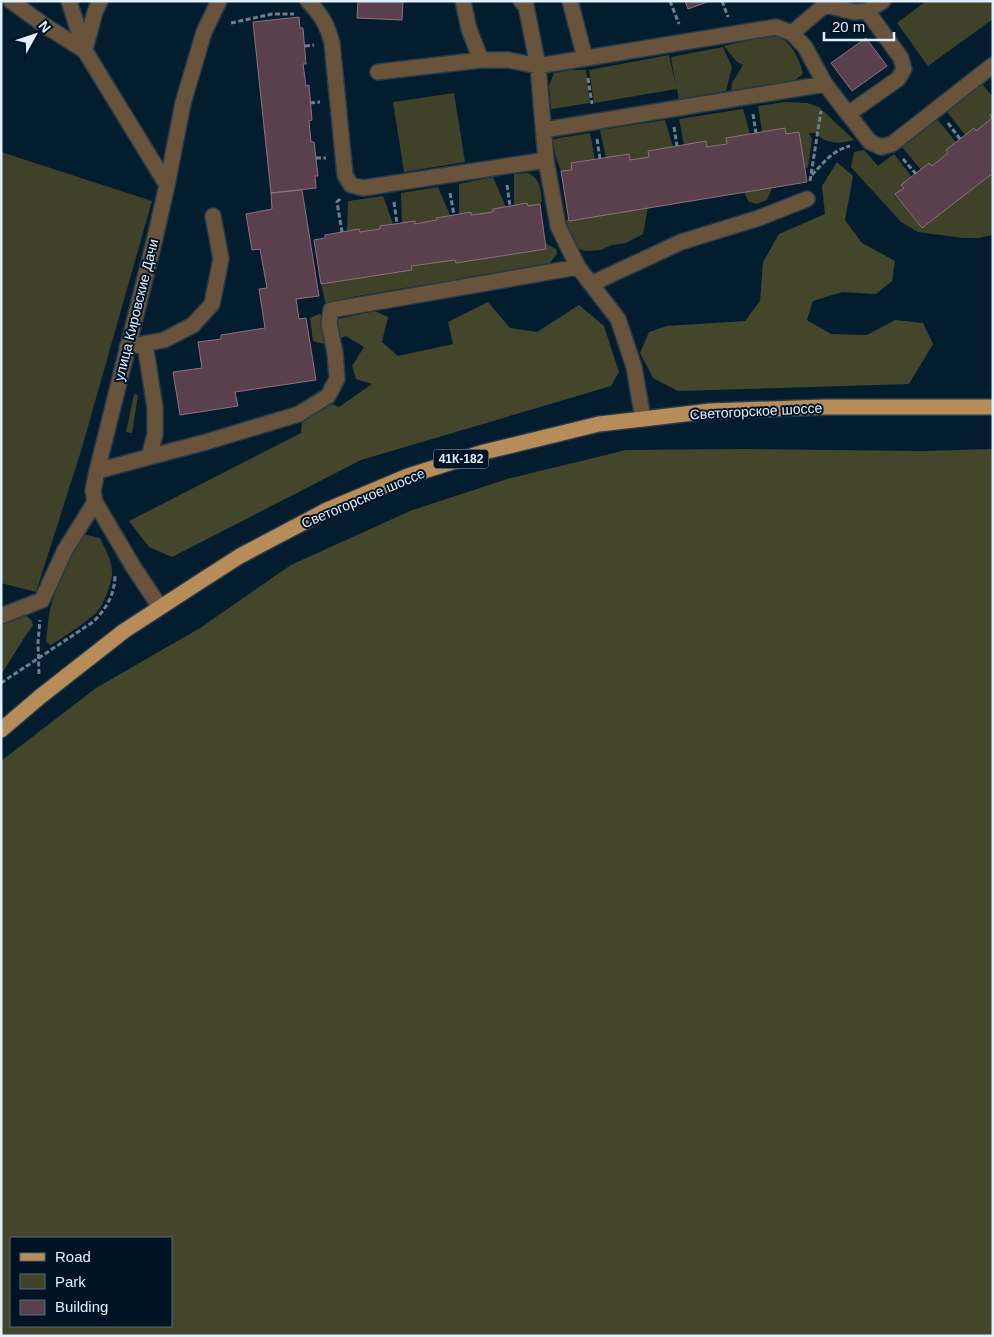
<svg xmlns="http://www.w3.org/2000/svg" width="994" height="1337" font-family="Arial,sans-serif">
  <rect width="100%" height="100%" fill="#041d2e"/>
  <!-- green -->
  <path fill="#3f4128" d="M926 1H993V19L928 66 897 23Z
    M766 36C770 36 775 36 779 37 791 41 801 62 803 74L791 83 731 92 732 83 743 65 736 61 724 46Z
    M723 47 732 67 726 91 679 100 677 89 594 103 589 70 669 55 676 86 671 57Z
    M571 70H586L590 103 551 109 549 86 554 73Z
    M982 84 993 97V113L990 115 992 118 976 131 974 128 965 135 947 112Z
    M454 93 465 162 404 172 393 102Z
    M785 102 807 103 819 107 854 140C841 144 826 145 816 133H809L812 139 808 167 805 169 786 134 785 129 762 132 758 106Z
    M743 109 750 134 726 138 727 144 707 147 684 145 679 119Z
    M937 119 956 142 946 150 948 153 932 166 929 163 921 170 902 147Z
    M665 120 673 147 648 151 649 157 630 160 629 154 606 158 600 130Z
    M590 133 595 159 572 170 561 171 556 157 552 140 559 138Z
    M864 150 878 166 894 154 912 177 904 188 895 195 922 228 993 173V235L979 238H963L918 232 901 222 851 167 854 152Z
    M1 152 152 201 81 451 36 592 1 583Z
    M528 173C541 180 540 188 542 201L540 204 528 206 527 204 514 205V174Z
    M493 177 506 207 493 209V212L471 215V212L459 214V184Z
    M438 187 450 215 437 218V220L415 224V221L402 223 401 193Z
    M772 188 767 200 757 204 749 202 744 192Z
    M383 196 393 224 380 229 360 232 359 230 347 231 348 201Z
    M648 208 643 234 626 243 612 245 601 250 585 251 574 247 568 237 566 221 569 217Z
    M545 243 556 249 557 254 550 263 527 268 467 277 455 282 423 285 352 297 345 302 326 306 321 284 412 270 411 266 455 260 456 263 546 249Z
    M134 394 138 395 132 433 126 432Z
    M83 534 100 538C105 549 113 562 112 575 111 584 105 600 100 608 94 618 62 638 51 645L46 642C47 633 48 624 49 615 54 589 69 556 83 534Z"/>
  <!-- forest -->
  <path fill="#43462b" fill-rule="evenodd" d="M837 162 853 176 845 220 862 243 895 261 892 281 876 294 842 292 813 301 807 320 831 334 867 335 895 320 923 323 933 344 909 384 678 391 653 378 640 353 649 332 667 326 745 321 760 301 763 262 779 234 825 214 822 186Z
    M488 302 510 328 537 332 579 305 604 326 619 372 611 386 361 460 172 557 149 547 129 521 301 433 302 419 327 402 339 407 372 384 356 379 352 366 364 347 346 336 324 344 313 341 310 318 319 314 333 320 375 311 388 317 382 342 398 356 453 344 448 322Z
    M744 449 923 451 993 449V1336H1V761L96 688 200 628 291 565 410 511 507 479 626 450ZM11 1238H171V1326H11Z
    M26 615 31 620 33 625 24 638 1 675V620Z"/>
  <!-- building -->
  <path fill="#5a404d" stroke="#90707f" d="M358 1H403L402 20 357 18Z
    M685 1H710L688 9Z
    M299 17 300 28H303L306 64H303L306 86 309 85 312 120 309 121 311 142H314L318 176H315L316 188 271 193 253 22Z
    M866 38 887 66 852 91 831 63Z
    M993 113V169L991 170 993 173 922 228 895 194 904 188 901 185 929 163 932 166 948 153 946 150 974 128 976 131 992 118 990 115Z
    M785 128 786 134 799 132 807 182 569 221 561 171 572 170 571 163 629 154 630 160 649 157 648 151 706 141 707 147 727 144 726 138Z
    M302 190 319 296 296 299 299 319 306 318 316 380 235 392 238 406 180 415 173 372 202 368 198 342 221 339V335L265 328 259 289 267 288 260 249 252 250 246 214 272 209 271 193Z
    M527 203 528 206 540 204 546 249 456 263 455 260 411 266 412 270 321 284 314 240 325 238V235L359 229 360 232 380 229V226L415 221V224L437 220 436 218 471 212V215L493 212V209Z"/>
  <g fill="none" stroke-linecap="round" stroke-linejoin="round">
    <defs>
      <path id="minor" d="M11 1 44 25 85 51
        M69 1 85 51 167 185
        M308 1C322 16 327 24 332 43L345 175 351 185 363 188 546 160
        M463 1 469 29 481 60
        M521 1 526 6 538 66 546 160 558 226 578 267 618 319 634 367 643 419
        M570 1 585 58
        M825 5 854 12 867 11 883 1
        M792 33 825 5 827 1
        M85 49 95 12 100 1
        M378 72 481 60H509L538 66 776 27 792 33 805 47 825 84 870 142 881 147 892 144 993 65
        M848 114 898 79 904 69 901 58 867 11
        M544 130 825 84
        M591 284 681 242 759 218 807 199
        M127 347 164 340 193 325 212 304 221 259 213 216
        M149 457 206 442 299 414 328 396 337 379 335 353 329 323 331 310 578 267
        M97 471 149 457 155 434V408L145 344
        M160 607 134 568 95 502 93 491 97 471 155 238 167 185 183 103 204 32 219 1
        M1 616 42 600 65 550 95 502"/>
      <path id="major" d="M1 730 41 696 124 631 204 579 240 556 327 510 408 476 484 452 599 424 643 419 710 411 824 407H993"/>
    </defs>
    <!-- minor casing -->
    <use href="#minor" stroke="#233b4b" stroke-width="18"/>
    <!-- major casing -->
    <use href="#major" stroke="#233b4b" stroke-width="18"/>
    <!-- path -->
    <path stroke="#6b7f8e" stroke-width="3" stroke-dasharray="5 2.5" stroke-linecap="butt" d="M670 1 679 24
      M722 1 728 17
      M231 23 272 14H294
      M305 46 314 45
      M588 78 592 104
      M310 103 320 102
      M753 114 756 133
      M948 123 960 139
      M674 127 677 146
      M597 139 600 159
      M316 158H326
      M903 159 916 174
      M812 175C823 163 833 150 850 146
      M810 181 821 111
      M507 185 510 206
      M450 193 454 215
      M340 199 337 202 342 232
      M394 202 397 224
      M39 674 38 642 40 620
      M1 683 93 622C107 608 115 594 115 574"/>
    <!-- minor -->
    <use href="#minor" stroke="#69533b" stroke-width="15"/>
    <!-- major -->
    <use href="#major" stroke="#b88c59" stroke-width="15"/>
  </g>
  <g text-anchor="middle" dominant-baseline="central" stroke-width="4" stroke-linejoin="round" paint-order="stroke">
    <!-- shield labels -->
    <rect fill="#001324" stroke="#9eaebc" stroke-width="1" x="433.5" y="449.5" width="55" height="19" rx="4"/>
    <g font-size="12" font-weight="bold" fill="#e1f0fd">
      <text x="461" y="459">41К-182</text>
    </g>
    <!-- street labels -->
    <g font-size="14" fill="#e1f0fd" stroke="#001324">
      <text transform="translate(136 310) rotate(-76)">улица Кировские Дачи</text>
      <text transform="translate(756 411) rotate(-3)">Светогорское шоссе</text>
      <text transform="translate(363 498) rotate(-23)">Светогорское шоссе</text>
    </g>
  </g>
  <!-- border -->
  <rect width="994" height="1337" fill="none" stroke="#e1f0fd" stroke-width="5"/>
  <!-- legend -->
  <rect x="10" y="1237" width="162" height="90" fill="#001324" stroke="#5a6b7b"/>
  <rect x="20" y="1253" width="25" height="8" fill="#b88c59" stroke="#5a6b7b"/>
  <text x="55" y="1262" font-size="15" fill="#e1f0fd">Road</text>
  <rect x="20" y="1274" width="25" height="15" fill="#3f4128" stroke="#5a6b7b"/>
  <text x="55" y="1287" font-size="15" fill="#e1f0fd">Park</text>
  <rect x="20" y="1300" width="25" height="15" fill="#5a404d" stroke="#5a6b7b"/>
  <text x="55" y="1312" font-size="15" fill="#e1f0fd">Building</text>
  <!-- north arrow -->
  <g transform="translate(35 35) rotate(50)" stroke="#001324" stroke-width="4" paint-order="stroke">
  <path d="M0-4L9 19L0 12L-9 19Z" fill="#e1f0fd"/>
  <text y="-8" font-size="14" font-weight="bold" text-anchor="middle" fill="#e1f0fd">N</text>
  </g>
  <!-- scale -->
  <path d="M824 32v8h70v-8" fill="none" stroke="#e1f0fd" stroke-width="2.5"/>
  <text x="832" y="32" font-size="15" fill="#e1f0fd" stroke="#001324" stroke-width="4" paint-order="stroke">20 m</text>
</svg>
